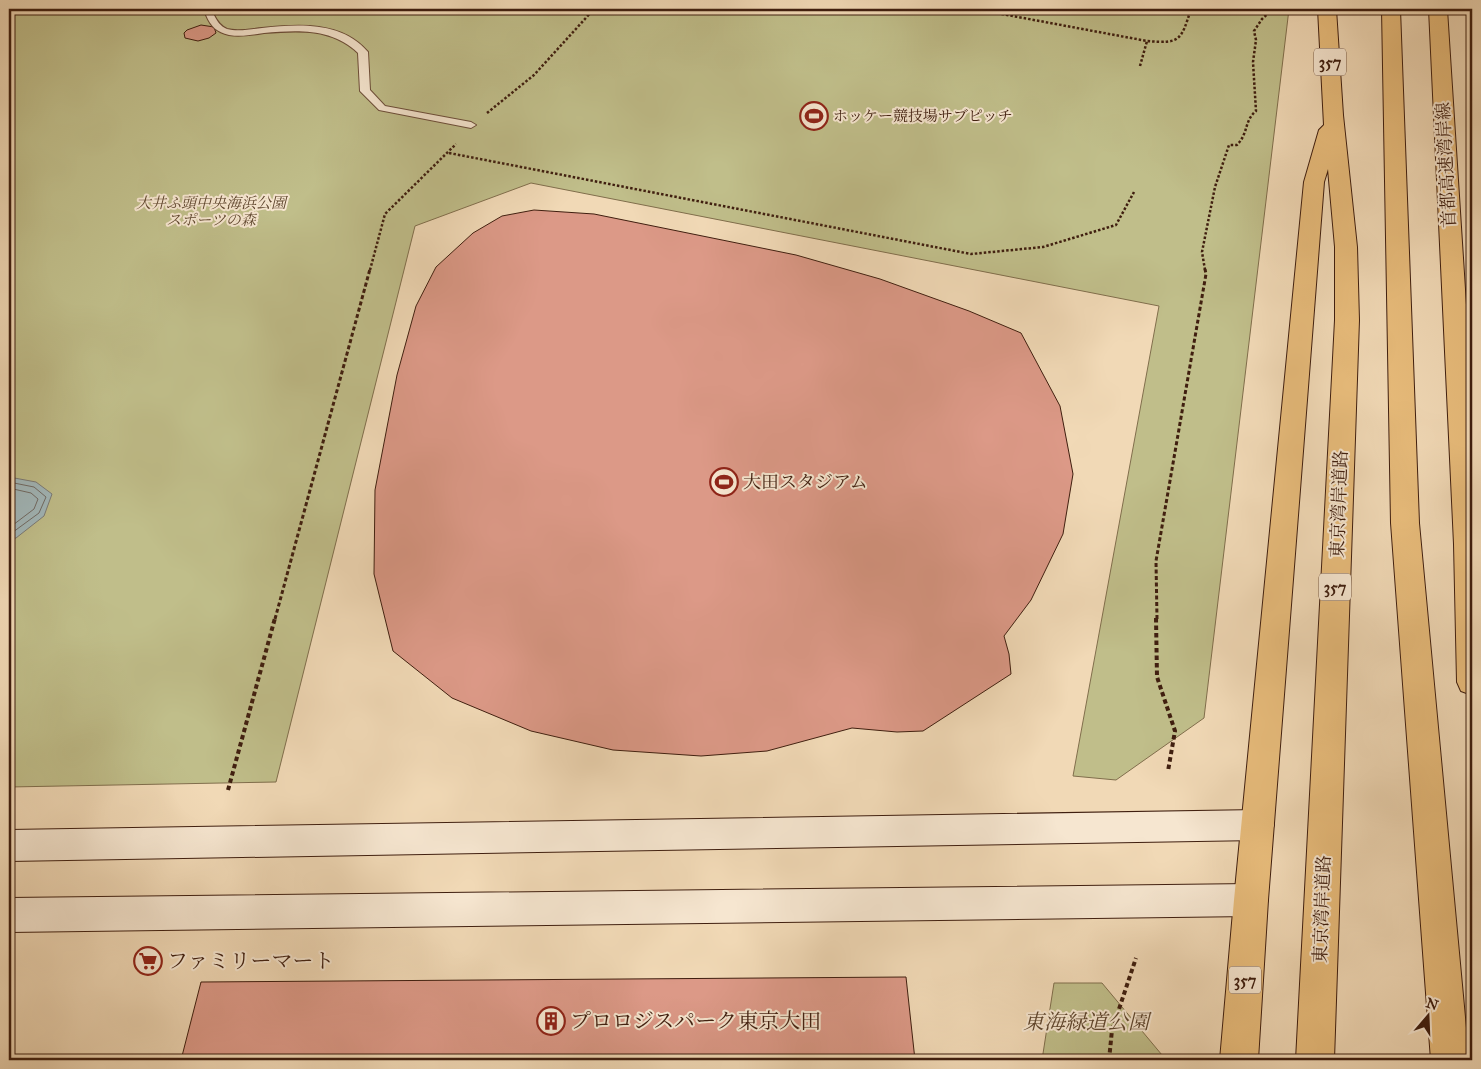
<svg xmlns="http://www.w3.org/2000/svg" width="1481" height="1069" font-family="'IM FELL Great Primer','Noto Serif JP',serif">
  <rect width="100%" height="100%" fill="#f1d9b6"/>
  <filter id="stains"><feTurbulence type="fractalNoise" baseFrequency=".004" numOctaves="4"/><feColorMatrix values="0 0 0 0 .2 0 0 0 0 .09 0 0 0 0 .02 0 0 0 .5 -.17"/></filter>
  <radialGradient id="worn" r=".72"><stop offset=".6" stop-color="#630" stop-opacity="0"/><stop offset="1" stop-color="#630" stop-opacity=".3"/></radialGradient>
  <!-- green -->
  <path fill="#c0be8a" stroke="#806e4c" d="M19 9H1289L1204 718 1116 780 1073 776 1159 306 531 183 415 226 276 782 9 787V20Z
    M1054 983H1102L1162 1055V1060H1042Z"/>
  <!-- water -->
  <path fill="#a1b7ba" stroke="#7a7a76" d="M9 477 36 482 52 494 44 516 16 538 9 540Z"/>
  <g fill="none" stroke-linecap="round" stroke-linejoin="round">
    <!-- shore -->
    <path stroke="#706a64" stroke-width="1" d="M9 482 34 487 46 497 39 513 9 535
      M9 488 31 493 38 499 34 509 9 528"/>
  </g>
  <!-- building -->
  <path fill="#dc9987" stroke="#3f1e0f" d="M201 25 214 27 216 33 209 38 198 41 185 38 184 33 187 30Z
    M534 210 594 214 796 255 880 279 969 311 1021 333 1060 406 1073 474 1063 534 1031 600 1004 636 1009 654 1011 674 923 731 897 732 852 728 767 751 701 756 613 750 531 731 452 698 393 651 374 574 375 490 397 375 416 306 436 267 473 233 502 216Z
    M906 977 915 1060H181L201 982Z"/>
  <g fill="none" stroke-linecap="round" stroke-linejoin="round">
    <defs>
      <path id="lane" d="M209 9H217L214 15C217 21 220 26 227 29 238 32 251 29 262 28 298 24 342 21 368 52L370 90 385 106 471 122 476 125 471 128 379 110 360 91 358 53C332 28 298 30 264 33 252 35 241 37 229 35 217 32 211 27 206 15Z"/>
      <path id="secondary" d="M1258 810 1270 814 1274 825 1270 836 1258 840 9 861V830Z
        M1251 884 1263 888 1268 900 1263 912 1251 916 9 932V898Z"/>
      <path id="highway" d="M1318 9H1336L1343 115 1357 247 1359 320 1334 1060H1296L1335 320V247L1328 169 1324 182 1268 900 1258 1060H1220L1234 900 1304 182 1319 130 1324 125Z
        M1382 9H1400L1419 523 1469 1060H1431L1391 523Z
        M1429 9H1447L1472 398V695L1461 691 1457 682 1454 544Z"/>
    </defs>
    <!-- lane casing -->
    <use href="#lane" stroke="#6c4d39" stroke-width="2"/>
    <!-- secondary casing -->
    <use href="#secondary" stroke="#3f1e0f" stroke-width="2"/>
    <!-- highway casing -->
    <use href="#highway" stroke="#3f1e0f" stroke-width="2"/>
    <!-- path-far2 -->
    <path stroke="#3f1e0f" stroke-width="2.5" stroke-dasharray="2.5 2" stroke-linecap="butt" d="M975 9 1147 41C1181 44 1181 40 1191 9
      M1140 66 1147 41
      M487 113 534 75 594 9
      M449 153 971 254 1043 247 1116 225 1134 192
      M370 270 385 214 456 144
      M1205 270 1202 252 1215 187 1229 145H1237C1249 132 1244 121 1256 111L1253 62 1256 40 1254 31 1262 19 1273 9"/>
    <!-- path-far1 -->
    <path stroke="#3f1e0f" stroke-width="3" stroke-dasharray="4 2.5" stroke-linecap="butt" d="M275 619 370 269
      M1157 619 1156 561 1206 274 1205 269"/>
    <!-- path -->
    <path stroke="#3f1e0f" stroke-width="4" stroke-dasharray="4.5 3" stroke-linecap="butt" d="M1156 618 1157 677 1175 731 1168 771
      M228 790 275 618
      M1109 1060 1112 1030 1136 958"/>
    <!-- lane -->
    <use href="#lane" fill="#f6e6d0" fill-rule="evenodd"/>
    <!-- secondary -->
    <use href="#secondary" fill="#f6e6d0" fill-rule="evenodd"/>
    <!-- highway -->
    <use href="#highway" fill="#e8bc7b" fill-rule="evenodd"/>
  </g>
  <!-- icons -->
  <defs>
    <symbol id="stadium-ring" viewBox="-11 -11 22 22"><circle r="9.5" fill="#f6e6d0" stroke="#8f2418" stroke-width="1.5"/><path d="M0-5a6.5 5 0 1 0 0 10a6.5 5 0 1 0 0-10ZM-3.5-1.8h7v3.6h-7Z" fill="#8f2418"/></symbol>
    <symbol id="supermarket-ring" viewBox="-11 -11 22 22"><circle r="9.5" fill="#f6e6d0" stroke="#8f2418" stroke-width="1.5"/><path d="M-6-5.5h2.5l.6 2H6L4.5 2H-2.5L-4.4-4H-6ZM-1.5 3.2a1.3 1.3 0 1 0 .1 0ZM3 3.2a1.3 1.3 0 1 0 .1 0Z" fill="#8f2418"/></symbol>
    <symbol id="building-ring" viewBox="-11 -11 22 22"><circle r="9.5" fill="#f6e6d0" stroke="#8f2418" stroke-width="1.5"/><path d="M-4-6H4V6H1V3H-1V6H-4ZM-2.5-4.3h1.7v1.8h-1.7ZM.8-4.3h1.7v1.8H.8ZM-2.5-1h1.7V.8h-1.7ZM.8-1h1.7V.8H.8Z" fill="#8f2418"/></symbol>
  </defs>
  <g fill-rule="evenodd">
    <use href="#stadium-ring" x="798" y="100" width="32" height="32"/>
    <use href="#stadium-ring" x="708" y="466" width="32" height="32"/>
    <use href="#supermarket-ring" x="132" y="945" width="32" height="32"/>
    <use href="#building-ring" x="535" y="1005" width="32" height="32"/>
  </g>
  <g text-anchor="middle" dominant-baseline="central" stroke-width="4" stroke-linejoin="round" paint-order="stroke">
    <!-- far-poi labels -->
    <g font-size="15" fill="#3f1e0f" stroke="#f6e6d0" text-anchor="start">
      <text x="833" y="116">ホッケー競技場サブピッチ</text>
    </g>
    <!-- far-park labels -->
    <g font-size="15" font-style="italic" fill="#5f462e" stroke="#f6e6d0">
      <text x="211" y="203">大井ふ頭中央海浜公園<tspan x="211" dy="17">スポーツの森</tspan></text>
    </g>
    <!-- shield labels -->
    <g fill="#f6e6d0" stroke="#765a49" stroke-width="1">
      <rect x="1314" y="48.5" width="32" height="27" rx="4"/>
      <rect x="1319" y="573.5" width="32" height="27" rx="4"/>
      <rect x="1229" y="966.5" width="32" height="27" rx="4"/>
    </g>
    <g font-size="16" font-weight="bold" fill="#3f1e0f">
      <text x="1330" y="62">357</text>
      <text x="1335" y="587">357</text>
      <text x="1245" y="980">357</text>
    </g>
    <!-- street labels -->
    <g font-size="18" fill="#3f1e0f" stroke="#f6e6d0">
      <text transform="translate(1446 165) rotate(-93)">首都高速湾岸線</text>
      <text transform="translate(1339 504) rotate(-88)">東京湾岸道路</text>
      <text transform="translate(1322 909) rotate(-88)">東京湾岸道路</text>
    </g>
    <!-- poi labels -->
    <g font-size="18" fill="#3f1e0f" stroke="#f6e6d0" text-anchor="start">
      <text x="743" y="482">大田スタジアム</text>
    </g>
    <!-- near-poi labels -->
    <g font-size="21" fill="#3f1e0f" stroke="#f6e6d0" text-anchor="start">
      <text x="167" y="961">ファミリーマート</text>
      <text x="570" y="1021">プロロジスパーク東京大田</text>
    </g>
    <!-- near-park labels -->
    <g font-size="21" font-style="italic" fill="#5f462e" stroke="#f6e6d0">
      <text x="1086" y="1022">東海緑道公園</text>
    </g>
  </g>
  <!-- margin -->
  <rect width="1481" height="1069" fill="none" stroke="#f1d9b6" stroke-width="30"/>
  <rect x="10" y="10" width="1461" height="1049" fill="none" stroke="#3f1e0f" stroke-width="2.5"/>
  <rect x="15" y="15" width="1451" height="1039" fill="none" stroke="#3f1e0f"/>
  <!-- north arrow -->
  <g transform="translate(1428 1016) rotate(19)" stroke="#f6e6d0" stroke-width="4" paint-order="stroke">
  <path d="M0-4L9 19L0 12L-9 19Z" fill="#3f1e0f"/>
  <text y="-8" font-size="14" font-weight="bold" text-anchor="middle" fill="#3f1e0f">N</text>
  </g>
  <rect width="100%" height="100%" filter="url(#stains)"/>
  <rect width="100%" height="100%" fill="url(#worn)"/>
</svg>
